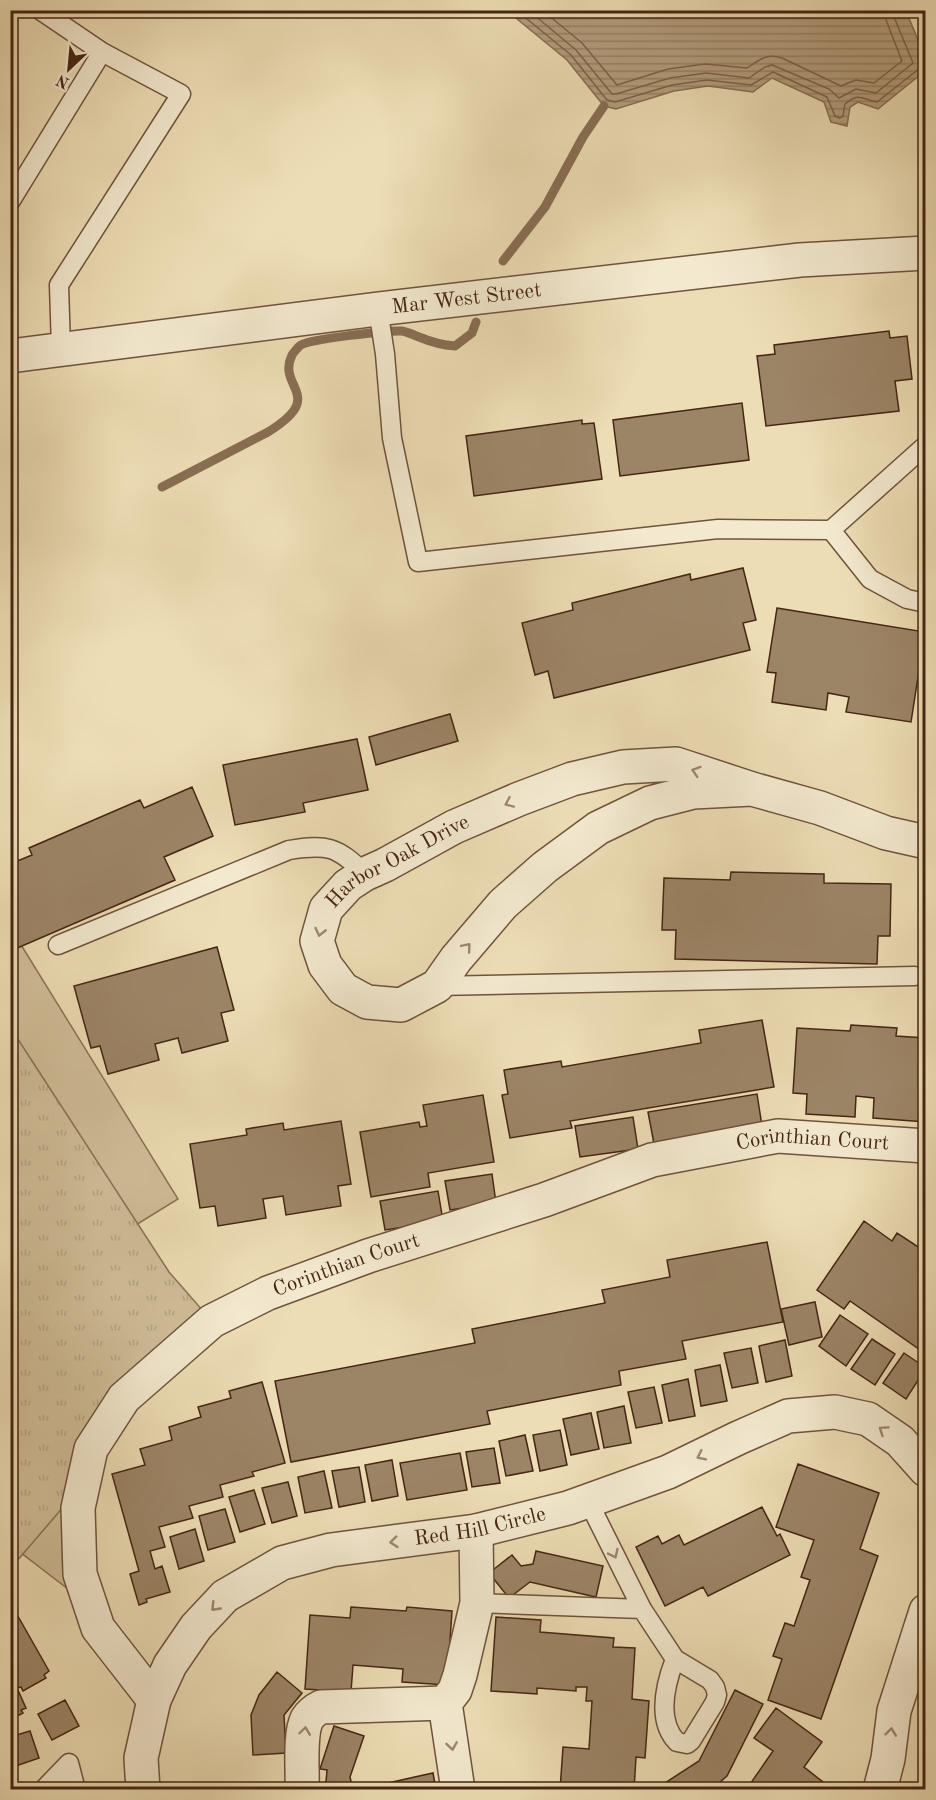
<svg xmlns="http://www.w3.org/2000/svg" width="936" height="1800" font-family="'Old Standard TT',serif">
  <defs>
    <pattern id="park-tufts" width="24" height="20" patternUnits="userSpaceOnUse" patternTransform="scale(1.5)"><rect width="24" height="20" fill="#d0be99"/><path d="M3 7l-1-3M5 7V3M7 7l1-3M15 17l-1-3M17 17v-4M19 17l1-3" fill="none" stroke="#b4a383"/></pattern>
    <pattern id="water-rules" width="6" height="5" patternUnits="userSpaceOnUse" patternTransform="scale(1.5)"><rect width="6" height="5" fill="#b49e7e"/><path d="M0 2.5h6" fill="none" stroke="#948166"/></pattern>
  </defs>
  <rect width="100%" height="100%" fill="#edddb5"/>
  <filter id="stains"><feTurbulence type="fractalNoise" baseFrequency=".00333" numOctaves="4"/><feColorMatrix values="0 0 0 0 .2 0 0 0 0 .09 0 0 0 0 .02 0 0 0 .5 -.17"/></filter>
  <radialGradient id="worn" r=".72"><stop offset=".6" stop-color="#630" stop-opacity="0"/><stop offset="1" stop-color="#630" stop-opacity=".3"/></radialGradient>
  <!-- green -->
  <path fill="#d0be99" stroke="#8a7256" stroke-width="1.5" d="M10 927 178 1199 79 1260 66 1520 68 1589 21 1553 11 1559Z"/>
  <!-- park -->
  <path fill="url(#park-tufts)" stroke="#8a7256" stroke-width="1.5" d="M10 1027 169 1272 204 1312 64 1506 11 1568Z"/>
  <!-- water -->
  <path fill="url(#water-rules)" stroke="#886e53" stroke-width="1.5" d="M509 11H906L925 57V71L878 109 858 102 850 107 847 126 831 122 824 102 772 78 753 92 708 86 674 91 616 109 604 106 567 60 511 14Z"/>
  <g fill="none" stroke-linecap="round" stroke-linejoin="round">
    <!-- shore -->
    <path stroke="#7c6248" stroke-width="1.5" d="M516 10 571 55 607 100 615 102 672 85 707 80 751 85 773 72 827 97 835 116 840 118 843 116 845 104C859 92 862 99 877 102L920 68 926 67
      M528 10 576 50 612 94H616L670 78 706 73 749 78 765 67 772 65 829 89 839 98 856 89 876 93 913 63 894 17 893 10
      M542 10 582 43 617 85 668 69 705 64 747 68C759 60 767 53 782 58L841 86 856 80 874 83 902 61 886 20 884 10"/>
    <!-- stream -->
    <path stroke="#886e53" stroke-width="9" d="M503 261 545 207 583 137 604 106
      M162 487 268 432C328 395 276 388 292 355 293 353 299 346 301 345 311 339 389 330 402 331 408 332 414 335 419 337 431 342 442 345 455 346L472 333 476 322"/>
  </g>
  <!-- building -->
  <path fill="#9c8567" stroke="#452513" stroke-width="1.5" d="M889 331 890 338 907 336 912 379 895 381 899 411 766 426 757 356 775 354 774 345Z
    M742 403 749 460 620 476 613 420Z
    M582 420V424L594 423 602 479 474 496 466 436Z
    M743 568 756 620 743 623 750 650 554 698 548 671 535 675 522 623 573 610 572 603 690 574 691 580Z
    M777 608 925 632 911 722 846 712 849 697 828 693 826 710 772 702 776 673 767 672Z
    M450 714 458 741 376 765 369 737Z
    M357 739 368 790 303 803 305 812 235 825 223 765Z
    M192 787 213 836 164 857 175 880 15 949 10 939V864L32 855 29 848 140 800 144 808Z
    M731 872 824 874V883L891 884 890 936H878L877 964 675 959 676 930H662L664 878 730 880Z
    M217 947 234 1010 221 1013 228 1041 182 1053 178 1038 155 1044 159 1060 108 1074 100 1046 91 1048 74 986Z
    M762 1020 774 1087 570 1121 572 1128 510 1138 502 1095 508 1094 504 1070 561 1061 562 1067 701 1043 699 1030Z
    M851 1025 897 1028 896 1036 926 1038V1122L873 1118 874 1098 856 1096 855 1117 806 1114 807 1094 793 1093 797 1028 850 1031Z
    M757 1094 762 1126 654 1144 648 1112Z
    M483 1095 494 1162 428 1173 430 1187 371 1197 360 1132 419 1122 420 1127 427 1126 423 1105Z
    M633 1117 638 1149 580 1157 575 1126Z
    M341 1121 351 1184 338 1186 341 1206 286 1215 283 1196 263 1199 266 1218 218 1226 215 1206 200 1208 190 1144 247 1135 246 1129 283 1123 284 1130Z
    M492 1174 496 1203 450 1210 445 1181Z
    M438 1191 443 1221 385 1230 380 1201Z
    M864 1221 892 1241 897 1233 926 1252V1354L850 1301 844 1309 817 1290Z
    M767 1242 783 1322 682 1341 686 1359 619 1371 621 1385 487 1411 490 1424 291 1462 275 1381 475 1343 472 1329 605 1303 602 1290 670 1277 667 1260Z
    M815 1302 822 1337 789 1345 781 1309Z
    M840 1315 868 1334 846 1366 819 1346Z
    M872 1339 895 1354 875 1385 851 1369Z
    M785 1340 792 1376 766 1382 759 1346Z
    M751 1348 758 1383 732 1388 724 1353Z
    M904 1353 926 1368 906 1399 883 1383Z
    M720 1365 727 1401 701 1406 695 1370Z
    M688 1379 695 1416 669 1421 662 1385Z
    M262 1382 285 1463 252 1472 254 1476 220 1485 223 1497 189 1506 193 1518 159 1527 165 1547 150 1551 155 1569 162 1566 170 1592 146 1599 147 1602 139 1605 130 1574 139 1571 112 1474 145 1465 140 1449 172 1440 169 1427 201 1417 198 1407 231 1398 229 1391Z
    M654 1387 662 1423 636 1428 628 1392Z
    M624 1406 631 1443 604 1448 597 1412Z
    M591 1413 599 1449 571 1455 563 1419Z
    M560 1430 567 1465 540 1471 533 1435Z
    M525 1435 533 1471 506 1476 499 1441Z
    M494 1448 500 1483 472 1487 466 1452Z
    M460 1453 467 1490 407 1500 400 1463Z
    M392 1460 398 1496 372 1501 365 1465Z
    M798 1464 879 1493 860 1549 878 1556 821 1719 768 1700 782 1659 773 1656 785 1623 794 1626 810 1580 801 1577 814 1540 776 1527Z
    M359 1467 365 1502 339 1507 332 1471Z
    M324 1471 332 1508 305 1513 298 1477Z
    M288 1482 297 1516 272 1523 262 1488Z
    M254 1490 265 1524 240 1532 229 1497Z
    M762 1507 777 1536 780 1534 790 1555 708 1596 703 1587 665 1606 636 1547 658 1536 662 1544 679 1535 684 1545Z
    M225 1509 235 1542 208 1550 199 1516Z
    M195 1529 204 1561 179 1569 170 1537Z
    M536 1551 603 1566 596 1597 530 1582 509 1598 489 1573 512 1555 521 1566 533 1564Z
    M351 1607 406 1611 407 1607 452 1611 447 1685 402 1682 403 1669 353 1665 351 1692 305 1689 310 1615 350 1618Z
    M15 1611 49 1671 44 1675 46 1678 23 1691 21 1687 17 1688 26 1708 21 1710 23 1713 10 1720V1614Z
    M496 1617 541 1620 540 1632 614 1638 613 1647 635 1648 632 1699 649 1701 645 1758 636 1757 634 1790H560L563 1747 589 1749 592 1701H586L587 1687H576V1691L537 1688V1694L491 1691Z
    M277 1672 302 1693 284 1715 286 1753 253 1755 251 1715 259 1695Z
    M735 1690 763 1704 727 1776 711 1790H654L699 1761Z
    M65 1700 79 1726 52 1740 38 1714Z
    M776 1708 822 1742 804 1767 823 1782 817 1790H746L773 1751 754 1738Z
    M334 1726 364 1736 350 1777 353 1790H320L319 1784 326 1782 327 1770 320 1769Z
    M30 1731 39 1758 10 1768V1737Z
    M433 1773 436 1790H356Z"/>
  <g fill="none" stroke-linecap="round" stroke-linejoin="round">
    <defs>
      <path id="lane" d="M40 10 102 52 181 94 59 285 61 349
        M10 202 102 52
        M378 309 385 354 392 438 418 562 718 529 831 530 926 445
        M831 530 870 579 907 599 926 603
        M58 945 289 850C327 844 337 846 365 874
        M437 986 915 976
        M588 1501 642 1609 675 1659 710 1680 715 1687 717 1695 715 1702 691 1741 687 1744 677 1742C656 1720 665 1685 675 1659
        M477 1603 642 1609
        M43 1790 69 1763 76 1790"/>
      <g id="street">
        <path id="s1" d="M10 356 378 309 800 260 926 253"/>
        <path id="s2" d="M752 789 693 792 650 803 598 828 545 867 503 904 456 959 437 986 401 1005 367 1002 343 989 325 965 317 941 326 909 348 885 365 874 385 865 454 827 519 799 572 779 623 767 676 764 752 789 820 808 886 833 926 842"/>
        <path id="s3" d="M154 1700 98 1628 80 1574 78 1508 91 1449 124 1398 212 1321 268 1293 368 1256 544 1200 652 1160 778 1136 926 1146"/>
        <path id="s4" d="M143 1790 141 1758 154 1700 170 1665 196 1627 225 1596 282 1563 331 1550 476 1531 568 1508 668 1472 738 1438 788 1416 835 1412 868 1419 900 1441 926 1470"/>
        <path d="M302 1790C303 1771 299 1735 307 1719 311 1713 315 1710 321 1707L445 1703"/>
        <path d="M458 1790 445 1703 455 1690 460 1675 477 1603 476 1531"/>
        <path d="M880 1790 888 1759 894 1711 926 1611"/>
      </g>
    </defs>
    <!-- lane casing -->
    <use href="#lane" stroke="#6f533c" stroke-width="21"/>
    <!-- street casing -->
    <use href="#street" stroke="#6f533c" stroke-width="36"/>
    <!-- lane -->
    <use href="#lane" stroke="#f3e9cf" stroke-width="18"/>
    <!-- street -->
    <use href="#street" stroke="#f3e9cf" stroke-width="33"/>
  </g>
  <!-- one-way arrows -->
  <defs><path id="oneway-chevron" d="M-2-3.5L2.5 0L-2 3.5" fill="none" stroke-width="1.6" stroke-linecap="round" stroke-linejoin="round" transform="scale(1.5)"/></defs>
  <g stroke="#9c8771">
    <use href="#oneway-chevron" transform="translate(696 771) rotate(-162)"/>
    <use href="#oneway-chevron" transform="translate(509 803) rotate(156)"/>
    <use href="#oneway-chevron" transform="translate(320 932) rotate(103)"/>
    <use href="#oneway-chevron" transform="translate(467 947) rotate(-50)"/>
    <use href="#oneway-chevron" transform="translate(883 1430) rotate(-146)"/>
    <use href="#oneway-chevron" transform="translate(701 1456) rotate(154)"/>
    <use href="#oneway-chevron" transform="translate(394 1542) rotate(174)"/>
    <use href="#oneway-chevron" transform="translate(614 1554) rotate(64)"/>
    <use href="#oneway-chevron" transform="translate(215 1607) rotate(134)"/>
    <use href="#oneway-chevron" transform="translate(305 1731) rotate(-82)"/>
    <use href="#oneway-chevron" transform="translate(891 1732) rotate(-83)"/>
    <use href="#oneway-chevron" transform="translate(452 1746) rotate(81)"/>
  </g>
  <g text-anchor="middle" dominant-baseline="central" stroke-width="4.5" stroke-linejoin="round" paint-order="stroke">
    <!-- street labels -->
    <g font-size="21" fill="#452513" stroke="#f3e9cf">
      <text stroke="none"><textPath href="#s1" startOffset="460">Mar West Street</textPath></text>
      <text stroke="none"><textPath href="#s2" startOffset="666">Harbor Oak Drive</textPath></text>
      <text stroke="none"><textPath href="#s3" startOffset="1084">Corinthian Court</textPath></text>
      <text stroke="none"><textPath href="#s3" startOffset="598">Corinthian Court</textPath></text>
      <text stroke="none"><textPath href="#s4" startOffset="486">Red Hill Circle</textPath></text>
    </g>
  </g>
  <!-- margin -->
  <rect width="936" height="1800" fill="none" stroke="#edddb5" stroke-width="36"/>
  <rect x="12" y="12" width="912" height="1776" fill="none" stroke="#452513" stroke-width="3"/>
  <rect x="18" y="18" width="900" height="1764" fill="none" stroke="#452513" stroke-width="1.5"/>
  <!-- north arrow -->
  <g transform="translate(69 69) rotate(206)" stroke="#f3e9cf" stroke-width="4.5" paint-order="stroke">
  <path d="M0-4.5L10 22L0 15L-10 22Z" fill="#452513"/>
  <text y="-9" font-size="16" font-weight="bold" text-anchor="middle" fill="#452513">N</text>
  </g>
  <rect width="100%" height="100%" filter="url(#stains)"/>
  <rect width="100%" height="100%" fill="url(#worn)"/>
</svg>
